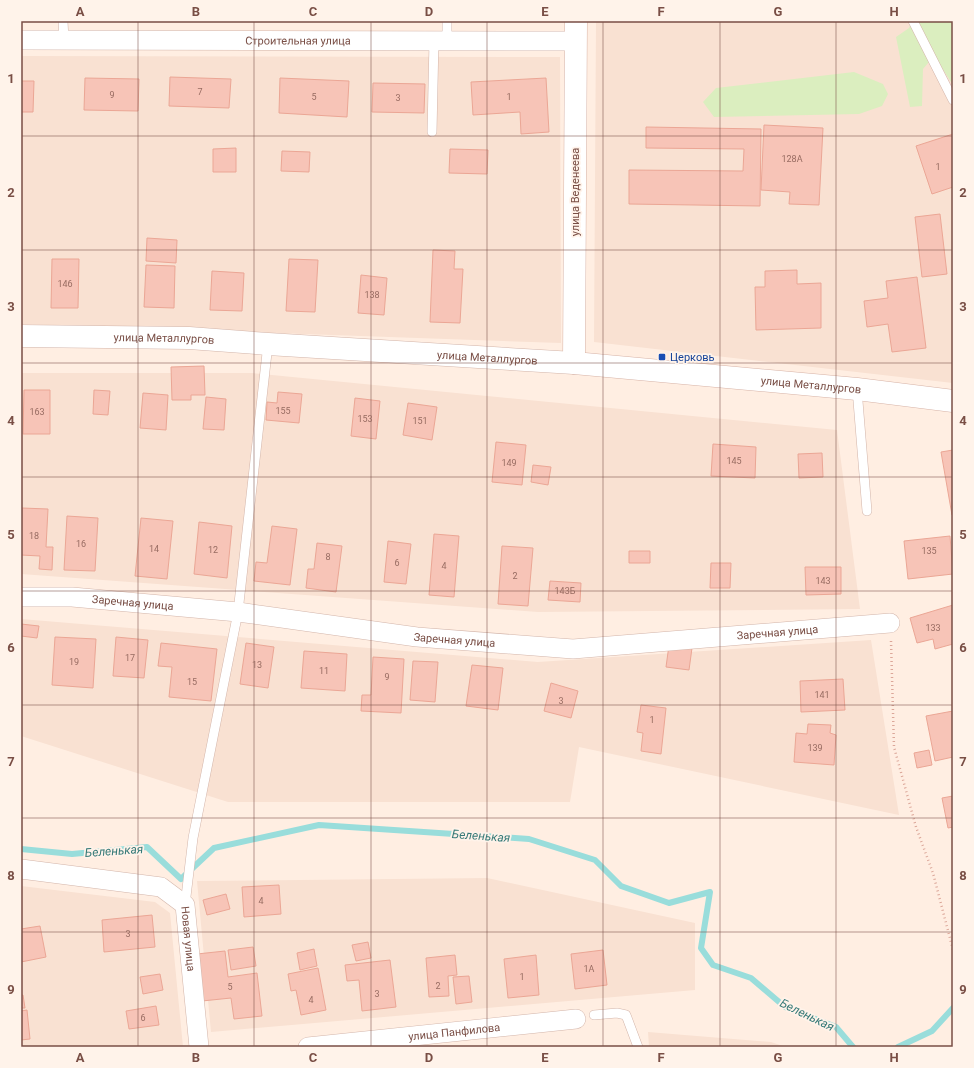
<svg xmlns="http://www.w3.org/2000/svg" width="974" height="1068" font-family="Roboto,sans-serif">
  <rect width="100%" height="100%" fill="#ffeee2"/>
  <!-- residential -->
  <path fill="#f9e1d2" d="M596 21H953V383L594 342Z
    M21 56 560 57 561 343 21 324Z
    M21 373H252L837 430 860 609 538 612 21 574Z
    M21 619 538 662 871 640 899 815 579 747 570 802H228L21 736Z
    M487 878 695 923V990L211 1032 197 881Z
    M21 886 155 902 170 913 183 1047H21Z
    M648 1032 771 1042 786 1047H649Z"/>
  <!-- green -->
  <path fill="#dbeebf" d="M912 21H953V85L938 62H929L923 69 922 106 910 107 896 37 909 28Z
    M854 72 883 84 888 94 882 106 859 114 714 117 703 102 716 88Z"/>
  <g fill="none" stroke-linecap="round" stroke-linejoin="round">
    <!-- stream -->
    <path stroke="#99dddb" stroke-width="6" d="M21 849 72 854 147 847 181 879 214 848 319 825 529 839 595 860 621 886 669 903 710 892 701 948 713 965 751 978 785 1007 836 1027 853 1047
      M898 1047 932 1031 953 1008"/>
  </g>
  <!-- building -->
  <path fill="#f7c4b7" stroke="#eba695" d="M170 77 231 79 229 108 169 106Z
    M85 78 139 79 138 111 84 110Z
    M280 78 349 81 347 117 279 113Z
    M546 78 549 132 521 134 520 112 473 115 471 82Z
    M21 81H34L33 112H21Z
    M373 83 425 84 424 113 372 112Z
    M764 125 823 128 819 205 789 204 790 192 761 190Z
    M646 127 761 129 760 206 629 204V170L743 171 744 149 646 148Z
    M953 134V187L932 194 916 146Z
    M236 148V172H213V149Z
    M450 149 488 150 487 174 449 173Z
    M282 151 310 152 309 172 281 171Z
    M940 214 947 274 922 277 915 217Z
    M147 238 177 240 176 263 146 261Z
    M433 250 455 251 454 269H463L460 323 430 322Z
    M52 259H79L78 308H51Z
    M289 259 318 260 315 312 286 311Z
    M146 265 175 266 174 308 144 307Z
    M797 270V284L821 283V328L756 330 755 287H765V271Z
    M212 271 244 273 242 311 210 310Z
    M361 275 387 278 384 315 358 313Z
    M917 277 926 348 892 352 888 324 867 327 864 301 888 298 886 281Z
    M204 366 205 395H191V400H172L171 367Z
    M24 390H50V434H23Z
    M94 390 110 391 108 415 93 414Z
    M278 392 302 394 299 423 266 420 267 402 277 403Z
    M143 393 168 395 166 430 140 428Z
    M206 397 226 399 224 430 203 429Z
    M355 398 380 401 376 439 351 436Z
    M408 403 437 407 432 440 403 435Z
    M496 442 526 445 522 485 492 482Z
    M713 444 756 447 755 478 711 476Z
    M953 450V515H952L941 452Z
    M822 453 823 477 799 478 798 454Z
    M533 465 551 467 548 485 531 482Z
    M22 508 48 509 46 547H53L52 570 39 569 40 556 21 555Z
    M67 516 98 518 95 571 64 570Z
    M141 518 173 521 167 579 135 576Z
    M199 522 232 526 227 578 194 574Z
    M272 526 297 529 290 585 254 581 256 562 267 563Z
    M434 534 459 536 454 597 429 595Z
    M950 536 953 574 908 579 904 541Z
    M388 541 411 544 406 584 384 582Z
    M317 543 342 546 336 592 306 588 308 569H314Z
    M502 546 533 548 528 606 498 604Z
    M629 551H650V563H629Z
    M711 563H731L730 588H710Z
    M805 567H841V594L806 595Z
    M550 581 581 583 580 602 548 600Z
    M953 605V644L935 649 933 639 917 643 910 618Z
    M21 624 39 626 37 638 21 636Z
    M55 637 96 639 93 688 52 685Z
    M116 637 148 640 144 678 113 676Z
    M161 643 217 649 211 701 169 697 172 667 158 666Z
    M246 643 274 647 268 688 240 684Z
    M669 645 692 648 689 670 666 667Z
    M304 651 347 654 345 691 301 688Z
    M373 657 404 659 401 713 361 711 362 695H371Z
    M413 661 438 662 435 702 410 700Z
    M472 665 503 668 498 710 466 706Z
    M843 679 845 710 801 712 800 681Z
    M551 683 578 691 571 718 544 711Z
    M641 705 666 708 661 754 641 751 643 733 637 732Z
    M953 711V757L935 761 926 716Z
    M808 724 831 725 830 733 836 735 834 765 794 762 796 733 807 734Z
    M929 750 932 765 917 768 914 753Z
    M953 796V827L948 828 942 798Z
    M279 885 281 914 244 917 242 887Z
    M226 894 230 909 207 915 203 900Z
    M152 915 155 947 104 952 102 920Z
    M40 926 46 957 21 962V929Z
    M368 942 371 958 356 961 352 945Z
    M253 947 256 966 231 970 228 950Z
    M314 949 317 966 300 970 297 953Z
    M603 950 607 985 575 989 571 954Z
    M225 951 228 977 257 973 262 1016 234 1019 231 998 202 1001 197 954Z
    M455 955 457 975 448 976 449 996 429 997 426 958Z
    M536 955 539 995 508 998 504 959Z
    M390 960 396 1007 362 1011 359 980 347 981 345 965Z
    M318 968 326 1010 301 1015 296 990 291 991 288 974Z
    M160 974 163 990 143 994 140 977Z
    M469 976 472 1002 456 1004 453 977Z
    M21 995H23L25 1008H21Z
    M156 1006 159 1025 129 1029 126 1011Z
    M27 1010 30 1039 21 1040V1011Z"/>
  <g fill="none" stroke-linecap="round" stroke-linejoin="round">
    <defs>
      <path id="service" d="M63 21 64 40
        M913 21 953 100
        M447 40V21
        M432 132 434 40
        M857 389 867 511
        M185 905 193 838 238 612 268 344
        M594 1015 617 1013 626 1015 638 1047"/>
      <g id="minor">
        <path id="s1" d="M21 40 576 41"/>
        <path id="s2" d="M21 597H72L238 612 417 637 573 649 890 623"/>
        <path id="s3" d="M21 869 161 887 185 905 199 1047"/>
        <path id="s4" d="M308 1047 576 1019"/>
      </g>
      <g id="tertiary">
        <path id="s5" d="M21 336 189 338 268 344 574 363"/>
      </g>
      <g id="secondary">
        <path id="s6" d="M576 21 574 363 857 389 953 401"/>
      </g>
    </defs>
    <!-- service casing -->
    <use href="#service" stroke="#d3b5aa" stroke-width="10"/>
    <!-- minor casing -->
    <use href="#minor" stroke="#d3b5aa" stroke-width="20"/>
    <!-- tertiary casing -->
    <use href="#tertiary" stroke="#d3b5aa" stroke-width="23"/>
    <!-- secondary casing -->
    <use href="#secondary" stroke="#d7b3a7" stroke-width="23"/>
    <!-- path -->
    <path stroke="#dca799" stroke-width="2.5" stroke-dasharray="1 3" stroke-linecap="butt" d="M891 641 894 747 916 827 933 873 953 950"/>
    <!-- service -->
    <use href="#service" stroke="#fff" stroke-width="9"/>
    <!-- minor -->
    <use href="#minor" stroke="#fff" stroke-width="19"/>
    <!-- tertiary -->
    <use href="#tertiary" stroke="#fff" stroke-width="22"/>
    <!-- secondary -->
    <use href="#secondary" stroke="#fff" stroke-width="22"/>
  </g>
  <!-- grid -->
  <path fill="none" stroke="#794e45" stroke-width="1" stroke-opacity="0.55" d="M138 21V1047M254 21V1047M371 21V1047M487 21V1047M603 21V1047M720 21V1047M836 21V1047M21 136H953M21 250H953M21 363H953M21 477H953M21 591H953M21 705H953M21 818H953M21 932H953"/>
  <!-- markers -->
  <rect fill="#1a4fb4" stroke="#fff3ea" stroke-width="1.5" x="658" y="353" width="8" height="8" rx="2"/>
  <g text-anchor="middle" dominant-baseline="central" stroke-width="3.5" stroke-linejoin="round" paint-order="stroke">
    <!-- number labels -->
    <g font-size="9" fill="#986c62">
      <text x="200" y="92">7</text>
      <text x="112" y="95">9</text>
      <text x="314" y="97">5</text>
      <text x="509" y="97">1</text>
      <text x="398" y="98">3</text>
      <text x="792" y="159">128А</text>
      <text x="938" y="167">1</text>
      <text x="65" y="284">146</text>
      <text x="372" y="295">138</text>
      <text x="283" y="411">155</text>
      <text x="37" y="412">163</text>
      <text x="365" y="419">153</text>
      <text x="420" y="421">151</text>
      <text x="734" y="461">145</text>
      <text x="509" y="463">149</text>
      <text x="34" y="536">18</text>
      <text x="81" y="544">16</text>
      <text x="154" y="549">14</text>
      <text x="213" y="550">12</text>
      <text x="929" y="551">135</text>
      <text x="328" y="557">8</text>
      <text x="397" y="563">6</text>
      <text x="444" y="566">4</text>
      <text x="515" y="576">2</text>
      <text x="823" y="581">143</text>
      <text x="565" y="591">143Б</text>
      <text x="933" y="628">133</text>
      <text x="130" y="658">17</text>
      <text x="74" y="662">19</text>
      <text x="257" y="665">13</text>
      <text x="324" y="671">11</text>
      <text x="387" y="677">9</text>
      <text x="192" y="682">15</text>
      <text x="822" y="695">141</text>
      <text x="561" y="701">3</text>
      <text x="652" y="720">1</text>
      <text x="815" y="748">139</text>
      <text x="261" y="901">4</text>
      <text x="128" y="934">3</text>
      <text x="589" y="969">1А</text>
      <text x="522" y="977">1</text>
      <text x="438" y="986">2</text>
      <text x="230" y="987">5</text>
      <text x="377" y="994">3</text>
      <text x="311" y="1000">4</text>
      <text x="143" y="1018">6</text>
    </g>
    <!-- street labels -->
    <g font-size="11" fill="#794e45" stroke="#fff3ea">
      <text stroke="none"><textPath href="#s1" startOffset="277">Строительная улица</textPath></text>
      <text transform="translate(575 192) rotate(-90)">улица Веденеева</text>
      <text stroke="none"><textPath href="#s5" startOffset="143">улица Металлургов</textPath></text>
      <text stroke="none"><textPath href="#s5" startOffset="467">улица Металлургов</textPath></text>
      <text stroke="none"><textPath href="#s6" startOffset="580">улица Металлургов</textPath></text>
      <text stroke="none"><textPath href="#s2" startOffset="112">Заречная улица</textPath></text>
      <text stroke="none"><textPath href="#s2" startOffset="760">Заречная улица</textPath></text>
      <text stroke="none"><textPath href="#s2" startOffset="436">Заречная улица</textPath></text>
      <text stroke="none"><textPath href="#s3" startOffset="205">Новая улица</textPath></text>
      <text stroke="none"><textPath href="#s4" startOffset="147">улица Панфилова</textPath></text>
    </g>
    <!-- transit labels -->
    <g font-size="11" fill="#164399" stroke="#fff3ea" text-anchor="start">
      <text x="670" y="357">Церковь</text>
    </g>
    <!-- water labels -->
    <g font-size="12" font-style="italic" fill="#357977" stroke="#fff3ea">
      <text transform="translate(481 836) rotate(4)">Беленькая</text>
      <text transform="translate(114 851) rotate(-4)">Беленькая</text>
      <text transform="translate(807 1015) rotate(26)">Беленькая</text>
    </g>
  </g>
  <!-- border -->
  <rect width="974" height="1068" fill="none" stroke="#fff3ea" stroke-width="44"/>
  <rect x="22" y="22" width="930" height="1024" fill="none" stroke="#794e45" stroke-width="1.5"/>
  <g font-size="13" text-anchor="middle" font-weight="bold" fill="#794e45">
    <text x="80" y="16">A</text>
    <text x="196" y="16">B</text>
    <text x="313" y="16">C</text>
    <text x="429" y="16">D</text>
    <text x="545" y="16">E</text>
    <text x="661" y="16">F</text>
    <text x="778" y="16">G</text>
    <text x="894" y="16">H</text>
    <text x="11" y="83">1</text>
    <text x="963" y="83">1</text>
    <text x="11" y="197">2</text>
    <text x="963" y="197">2</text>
    <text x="11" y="311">3</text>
    <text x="963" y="311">3</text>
    <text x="11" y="425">4</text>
    <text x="963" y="425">4</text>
    <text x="11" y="539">5</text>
    <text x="963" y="539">5</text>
    <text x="11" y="652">6</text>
    <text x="963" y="652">6</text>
    <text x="11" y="766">7</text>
    <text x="963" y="766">7</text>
    <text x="11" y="880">8</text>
    <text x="963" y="880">8</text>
    <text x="11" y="994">9</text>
    <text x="963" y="994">9</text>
    <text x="80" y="1062">A</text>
    <text x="196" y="1062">B</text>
    <text x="313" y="1062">C</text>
    <text x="429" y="1062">D</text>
    <text x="545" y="1062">E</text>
    <text x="661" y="1062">F</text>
    <text x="778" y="1062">G</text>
    <text x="894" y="1062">H</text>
  </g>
</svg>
